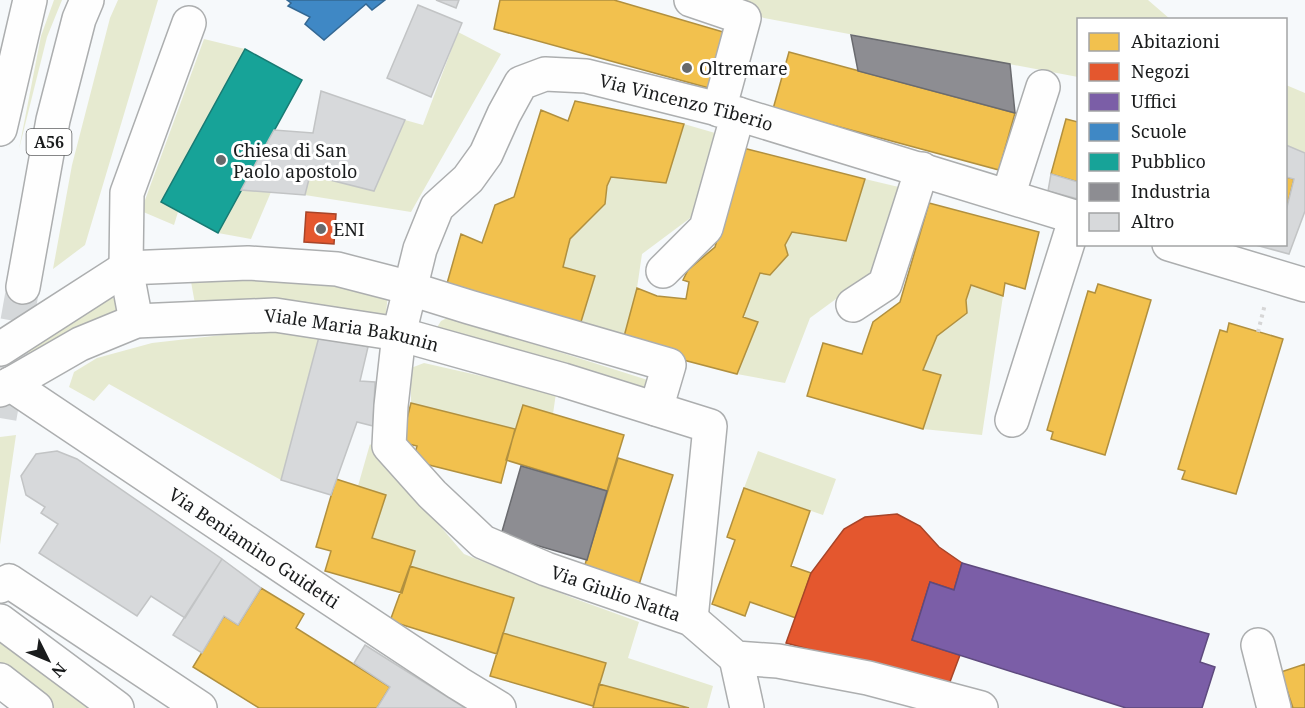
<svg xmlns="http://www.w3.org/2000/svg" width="1305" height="708" font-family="'Noto Serif',serif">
  <rect width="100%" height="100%" fill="#f6f9fb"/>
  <!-- green -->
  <path fill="#e6ead0" d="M54 0H62L47 37 19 149 41 36Z
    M118 0H158L85 245 53 269 72 165 110 18Z
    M720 0H1148L1170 19 1078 20V77L764 18Z
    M458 32 501 54 411 212 305 195 310 175 374 190 405 120 423 125Z
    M204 39 245 49 161 202 178 212 174 225 141 211Z
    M1286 85 1305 93V153L1286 145Z
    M684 124 722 135 701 210 642 254 637 288 622 344 580 325 595 276 563 267 570 239 605 204 607 186 611 177 666 183Z
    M865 179 903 188 881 266 810 318 785 383 737 374 758 322 743 316 760 273 770 275 788 255 785 245 792 232 846 241Z
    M241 190 271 192 251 239 218 233Z
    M190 276H286L388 293 385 324 195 304Z
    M971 285 1003 296 982 435 923 429 941 376 923 370 937 336 967 313 966 300Z
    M112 296 119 309 26 359 19 345Z
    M449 317 654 382 648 399 436 329 441 321Z
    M240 333H320L281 480 109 384 94 401 69 387 74 372 97 358 152 343Z
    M424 363 556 393 553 414 523 405 515 429 411 403V368Z
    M16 435 0 545V437Z
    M370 444 464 554 573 598 639 622 628 658 713 686 707 708H689L599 684 605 663 503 633 514 598 410 566 414 551 372 538 385 495 358 486Z
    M758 451 836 479 823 515 744 488Z
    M0 636 99 708H52L0 669Z"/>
  <!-- homes -->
  <path fill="#f2c14e" stroke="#b1903f" stroke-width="1.5" d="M500 0H614L730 34 709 88 494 29Z
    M789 52 1015 113 999 170 773 109Z
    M575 101 684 124 666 183 611 177 607 186 605 204 570 239 563 267 595 276 580 325 446 287 461 234 482 243 495 205 514 197 541 110 568 121Z
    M1066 119 1078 122V182L1051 174Z
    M743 148 865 179 846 241 792 232 785 245 788 255 770 275 760 273 743 317 758 322 737 374 622 344 637 288 657 296 686 299 689 282 683 280 688 270 715 247Z
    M1286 177 1294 179 1286 211Z
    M929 203 1039 232 1025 289 1005 283 1003 296 971 285 966 300 967 313 937 336 923 370 941 375 923 429 807 396 823 343 862 354 873 322 900 302Z
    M1098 284 1151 300 1105 455 1051 439 1053 432 1047 430 1088 291 1095 293Z
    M1229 323 1283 339 1236 494 1182 479 1185 471 1178 469 1220 330 1227 332Z
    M411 403 515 429 501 483 413 461 417 446 401 442Z
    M523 405 624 435 607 491 506 460Z
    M618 458 673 475 638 588 583 571Z
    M336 479 386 495 372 538 415 551 402 593 325 571 331 551 316 547Z
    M744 488 810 511 791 566 811 573 796 618 750 602 745 616 712 604 735 540 727 537Z
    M410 566 514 598 497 654 390 621Z
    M261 588 304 614 296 628 390 687 377 708H259L193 667 224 616 238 625Z
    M503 633 606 663 593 706 490 676Z
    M1305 664V708H1293L1281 672Z
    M599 684 689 708H593Z"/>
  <!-- shops -->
  <path fill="#e4572e" stroke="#a74529" stroke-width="1.5" d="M306 212 336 214 334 244 304 242Z
    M897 514 920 526 939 547 962 563 954 590 930 582 912 640 960 655 948 687 786 643 811 573 844 529 865 517Z"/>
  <!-- offices -->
  <path fill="#7b5ea7" stroke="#5e4a7e" stroke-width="1.5" d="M962 563 1209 634 1200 662 1215 667 1202 708H1126L912 640 930 582 954 590Z"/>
  <!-- schools -->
  <path fill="#3f88c5" stroke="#346893" stroke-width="1.5" d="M287 0H385L372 10 366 4 324 40 305 24 310 17 288 6 291 3Z"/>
  <!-- public -->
  <path fill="#17a398" stroke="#187a73" stroke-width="1.5" d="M245 49 302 80 218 233 161 202Z"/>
  <!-- industry -->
  <path fill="#8d8d92" stroke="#6a6b6f" stroke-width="1.5" d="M851 35 1010 64 1015 113 858 71Z
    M521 466 607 491 587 560 501 535Z"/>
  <!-- building -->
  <path fill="#d7d9db" stroke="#c2c4c5" stroke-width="1.5" d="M436 0H459L456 8Z
    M418 5 462 23 431 97 387 78Z
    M321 91 405 120 374 191 310 175 305 195 241 190 274 130 313 133Z
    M1286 145 1305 153V211L1289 254 1252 244H1286V211L1294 179 1286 177Z
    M1051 174 1078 182V199L1048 191Z
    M320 333 368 347 360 381 375 382 373 426 357 422 331 495 281 480Z
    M57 451 77 459 222 559 185 618 151 596 137 616 39 553 58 524 41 513 45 507 26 495 21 476 36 454Z
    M222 559 261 588 238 625 224 616 202 653 173 635Z
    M365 645 465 708H377L390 687 354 663Z"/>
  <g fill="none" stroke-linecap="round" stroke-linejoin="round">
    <!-- highway-tunnel -->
    <path stroke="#d5d8da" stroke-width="33" stroke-dasharray="33 16" stroke-linecap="butt" d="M0 418 23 287"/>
    <defs>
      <g id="minor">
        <path d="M691 0 744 18 719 110"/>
        <path d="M1008 196 1043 87"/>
        <path d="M1169 244 1305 285"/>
        <path d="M663 271 706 228 738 114"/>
        <path d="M853 305 885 284 922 169"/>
        <path d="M136 321 126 268 127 193 189 23"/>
        <path d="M0 349 126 268 248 263 337 269 395 284 469 307 669 365 656 409"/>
        <path id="s1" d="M10 384 313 587 458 683 499 708"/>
        <path id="s2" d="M0 390 80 344 136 321 275 315 399 334 563 380 710 426 691 619"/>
        <path d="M1012 420 1076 217"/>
        <path d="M0 586 9 581 200 708"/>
        <path d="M1258 645 1274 708"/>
        <path d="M736 658 747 708"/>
        <path id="s3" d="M981 708 868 678 778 661 736 658 691 619 546 569 483 542 432 494 389 446 391 406 399 334 420 249 437 207 468 179 486 154 504 114 521 83 545 74 586 76 738 114 1078 218"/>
      </g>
      <path id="major" d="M0 621 117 708"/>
      <path id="highway" d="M0 129 30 0
        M23 287 53 120 79 19 87 0
        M0 680 36 708"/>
    </defs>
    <!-- minor casing -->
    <use href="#minor" stroke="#acaeaf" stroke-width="36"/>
    <!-- major casing -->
    <use href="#major" stroke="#acaeaf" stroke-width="36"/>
    <!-- highway casing -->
    <use href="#highway" stroke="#acaeaf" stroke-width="36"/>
    <!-- path -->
    <path stroke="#d6d6d6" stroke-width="4" stroke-dasharray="3 4.5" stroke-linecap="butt" d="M1258 332 1265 304"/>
    <!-- minor -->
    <use href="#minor" stroke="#fefefe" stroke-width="33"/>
    <!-- major -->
    <use href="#major" stroke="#fefefe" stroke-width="33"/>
    <!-- highway -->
    <use href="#highway" stroke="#fefefe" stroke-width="33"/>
  </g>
  <!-- markers -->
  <g fill="#67696b" stroke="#fff" stroke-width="2">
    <circle cx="687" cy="68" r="6"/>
    <circle cx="221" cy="160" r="6"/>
    <circle cx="321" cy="229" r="6"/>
  </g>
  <g text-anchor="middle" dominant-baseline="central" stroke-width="6" stroke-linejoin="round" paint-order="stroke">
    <!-- shield labels -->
    <rect fill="#fff" stroke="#5f6061" stroke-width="1.5" x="26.5" y="129" width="45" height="26" rx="4.5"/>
    <g font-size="16" font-weight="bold" fill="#1a1c1d">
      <text x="49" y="142">A56</text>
    </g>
    <!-- poi labels -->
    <g font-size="18" fill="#1a1c1d" stroke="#fff" text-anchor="start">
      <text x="699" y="68">Oltremare</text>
      <text x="233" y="150">Chiesa di San<tspan x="233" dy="21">Paolo apostolo</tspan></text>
      <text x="333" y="229">ENI</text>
    </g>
    <!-- street labels -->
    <g font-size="18" fill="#1a1c1d" stroke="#fff">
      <text stroke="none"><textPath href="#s3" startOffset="1234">Via Vincenzo Tiberio</textPath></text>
      <text stroke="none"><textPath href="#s2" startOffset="370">Viale Maria Bakunin</textPath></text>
      <text stroke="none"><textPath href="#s1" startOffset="294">Via Beniamino Guidetti</textPath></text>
      <text transform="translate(616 593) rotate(19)">Via Giulio Natta</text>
    </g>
  </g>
  <!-- legend -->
  <rect x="1077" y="18" width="210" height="228" fill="#ffffff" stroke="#a3a4a5" stroke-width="1.5"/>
  <rect x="1089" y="33" width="30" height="18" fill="#f2c14e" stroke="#a3a4a5" stroke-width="1.5"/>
  <text x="1131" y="48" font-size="18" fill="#1a1c1d">Abitazioni</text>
  <rect x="1089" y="63" width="30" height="18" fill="#e4572e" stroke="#a3a4a5" stroke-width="1.5"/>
  <text x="1131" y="78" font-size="18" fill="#1a1c1d">Negozi</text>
  <rect x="1089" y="93" width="30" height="18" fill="#7b5ea7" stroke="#a3a4a5" stroke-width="1.5"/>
  <text x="1131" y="108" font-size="18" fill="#1a1c1d">Uffici</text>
  <rect x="1089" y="123" width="30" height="18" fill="#3f88c5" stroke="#a3a4a5" stroke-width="1.5"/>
  <text x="1131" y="138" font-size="18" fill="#1a1c1d">Scuole</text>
  <rect x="1089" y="153" width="30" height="18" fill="#17a398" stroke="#a3a4a5" stroke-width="1.5"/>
  <text x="1131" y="168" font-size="18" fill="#1a1c1d">Pubblico</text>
  <rect x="1089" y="183" width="30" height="18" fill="#8d8d92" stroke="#a3a4a5" stroke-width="1.5"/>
  <text x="1131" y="198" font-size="18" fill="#1a1c1d">Industria</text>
  <rect x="1089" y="213" width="30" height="18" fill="#d7d9db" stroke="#a3a4a5" stroke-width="1.5"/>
  <text x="1131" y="228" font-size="18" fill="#1a1c1d">Altro</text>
  <!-- north arrow -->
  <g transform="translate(48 660) rotate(133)" stroke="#ffffff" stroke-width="4.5" paint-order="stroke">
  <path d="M0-4.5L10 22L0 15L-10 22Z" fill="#1a1c1d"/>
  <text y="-9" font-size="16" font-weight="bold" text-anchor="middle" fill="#1a1c1d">N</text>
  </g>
</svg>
